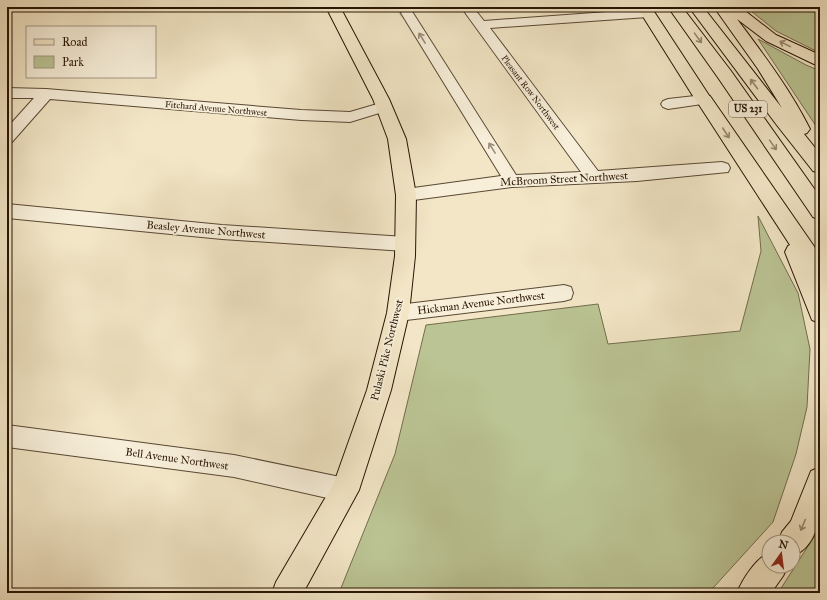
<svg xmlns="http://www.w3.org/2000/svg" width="827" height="600" font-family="'IM FELL Great Primer',serif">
  <rect width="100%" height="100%" fill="#f2e6c6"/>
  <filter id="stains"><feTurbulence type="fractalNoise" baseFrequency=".005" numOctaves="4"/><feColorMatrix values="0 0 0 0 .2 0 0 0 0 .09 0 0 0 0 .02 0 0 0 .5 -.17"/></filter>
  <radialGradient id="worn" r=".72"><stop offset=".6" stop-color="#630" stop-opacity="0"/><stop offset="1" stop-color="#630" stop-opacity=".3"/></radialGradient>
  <!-- green -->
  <path fill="#bbc494" stroke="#726c4c" d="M746 7H820V53L776 31Z
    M758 39 806 65 820 71V132Z
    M758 216 798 293 810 349 807 407 796 454 773 522 713 588 707 593H339L395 454 426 325 598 304 608 344 740 331 761 251Z
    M820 527V593H778L819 529Z"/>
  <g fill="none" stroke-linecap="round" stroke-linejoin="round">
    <!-- minor-tunnel -->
    <path stroke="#d4c6a9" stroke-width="14" stroke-dasharray="14 7" stroke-linecap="butt" d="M403 7 407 13"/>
    <defs>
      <path id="minor" d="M461 7H473L484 21 648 9 652 10 654 13 652 16 648 17 490 28 598 171 722 162 728 164 730 168 728 172 637 181 512 187 406 201 400 199 398 195 400 191 406 189 501 176 401 13 403 10H411L413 13 516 175 581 172Z
        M7 88 46 89 301 110 350 112 384 102 389 104 391 107 389 110 350 122 301 120 50 99 12 142 7 143V128L34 98H7Z
        M704 95 709 97 711 100 709 103 668 109 663 107 661 104 663 101 668 99Z
        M7 204 222 225 405 237 411 239 414 244 411 249 405 251 222 239 7 218Z
        M564 285 571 287 573 293 571 299 564 301 398 321 391 319 388 313 391 307 398 305Z
        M7 425 234 455 345 478 353 482 357 490 353 498 345 502 234 477 7 447Z"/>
      <path id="major" d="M326 7H340L389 99 406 139 416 195 415 256 409 313 391 390 359 490 303 593H272L276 582 334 483 367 390 387 313 395 256 396 195 388 139 373 99Z
        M637 7H651L712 100 710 104 704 105 698 104Z"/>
      <path id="highway" d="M668 7H682L731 71 820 197V220L813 217 719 79Z
        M689 7H703L782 108 758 69 714 7H740L776 35 820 55V66L814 64 766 41 737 19C763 54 790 89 810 129L807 133 804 134 820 154V173L813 171 776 124Z
        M704 95 710 96 820 255V281L817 280 820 287V323L812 320 785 252 788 246 790 245 696 100 698 96Z
        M820 467C820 496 826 542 793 556V542H778L782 532 791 521 811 471Z
        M769 553V566H788L783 576 771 593H737C742 580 756 558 769 553Z"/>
    </defs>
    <!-- minor casing -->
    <use href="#minor" stroke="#5a4834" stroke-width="2"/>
    <!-- major casing -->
    <use href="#major" stroke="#281403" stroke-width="2"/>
    <!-- highway casing -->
    <use href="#highway" stroke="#281403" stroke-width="2"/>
    <!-- minor -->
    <use href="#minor" fill="#f7efda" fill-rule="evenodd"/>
    <!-- major -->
    <use href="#major" fill="#f2e6c6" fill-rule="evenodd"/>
    <!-- highway -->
    <use href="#highway" fill="#f2e6c6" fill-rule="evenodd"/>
  </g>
  <!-- one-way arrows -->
  <defs><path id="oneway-shaft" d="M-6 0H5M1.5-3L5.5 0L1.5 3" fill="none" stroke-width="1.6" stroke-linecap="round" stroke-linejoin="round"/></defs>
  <g stroke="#9a8c79">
    <use href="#oneway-shaft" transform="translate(422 38) rotate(-122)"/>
    <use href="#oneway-shaft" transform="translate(492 148) rotate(-122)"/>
  </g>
  <g stroke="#97886e">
    <use href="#oneway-shaft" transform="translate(698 38) rotate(54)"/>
    <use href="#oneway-shaft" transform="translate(785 44) rotate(-154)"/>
    <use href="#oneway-shaft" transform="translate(754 84) rotate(-127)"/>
    <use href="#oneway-shaft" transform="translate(726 133) rotate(57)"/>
    <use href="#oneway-shaft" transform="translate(773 145) rotate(55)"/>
    <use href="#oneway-shaft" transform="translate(803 525) rotate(113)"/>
  </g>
  <g text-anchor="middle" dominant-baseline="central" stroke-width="3.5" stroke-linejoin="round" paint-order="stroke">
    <!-- far-street labels -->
    <g font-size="9" fill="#281403" stroke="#f7efda">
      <text transform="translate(531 92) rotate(53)">Pleasant Row Northwest</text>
      <text transform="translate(216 108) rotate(5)">Fitchard Avenue Northwest</text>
    </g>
    <!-- shield labels -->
    <rect fill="#f7efda" stroke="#665644" stroke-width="1" x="729" y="101" width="38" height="16" rx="3"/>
    <g font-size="10" font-weight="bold" fill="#281403">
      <text x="748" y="109">US 231</text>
    </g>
    <!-- street labels -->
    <g font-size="11" fill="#281403" stroke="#f7efda">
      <text transform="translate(564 179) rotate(-3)">McBroom Street Northwest</text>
      <text transform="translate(206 230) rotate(5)">Beasley Avenue Northwest</text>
      <text transform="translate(481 303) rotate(-7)">Hickman Avenue Northwest</text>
      <text transform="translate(387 350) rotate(-76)">Pulaski Pike Northwest</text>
      <text transform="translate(177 459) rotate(8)">Bell Avenue Northwest</text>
    </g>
  </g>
  <!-- margin -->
  <rect width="827" height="600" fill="none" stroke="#f2e6c6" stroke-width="24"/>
  <rect x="8" y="8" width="811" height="584" fill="none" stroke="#281403" stroke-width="2"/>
  <rect x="12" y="12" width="803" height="576" fill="none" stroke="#281403"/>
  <!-- legend -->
  <rect x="26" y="26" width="130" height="52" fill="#f7efda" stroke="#a49784"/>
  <rect x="34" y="39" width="20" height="6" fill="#f2e6c6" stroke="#a49784"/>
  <text x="62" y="46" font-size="12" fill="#281403">Road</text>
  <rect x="34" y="56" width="20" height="12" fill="#bbc494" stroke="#a49784"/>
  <text x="62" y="66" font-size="12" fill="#281403">Park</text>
  <!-- north arrow -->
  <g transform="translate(781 554) rotate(14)"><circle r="19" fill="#f7efda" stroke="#a49784"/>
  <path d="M0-3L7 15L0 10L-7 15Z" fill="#8f2418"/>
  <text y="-6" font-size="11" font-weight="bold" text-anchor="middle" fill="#281403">N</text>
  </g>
  <rect width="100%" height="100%" filter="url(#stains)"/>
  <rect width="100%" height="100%" fill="url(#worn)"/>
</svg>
